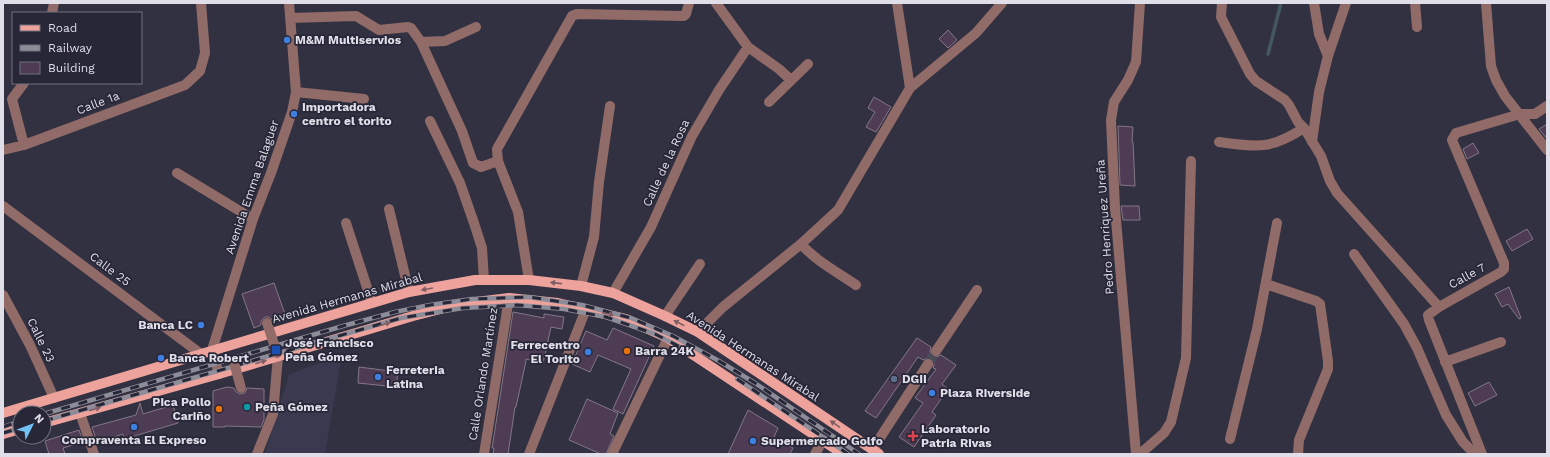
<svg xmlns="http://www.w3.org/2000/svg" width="1550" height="457" font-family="'Work Sans',sans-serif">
  <rect width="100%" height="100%" fill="#323141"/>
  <!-- built -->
  <path fill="#3b3950" d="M342 355 325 454H265L289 374Z"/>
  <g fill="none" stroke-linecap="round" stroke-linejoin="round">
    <!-- stream -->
    <path stroke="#435860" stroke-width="3.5" d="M1268 54 1281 3"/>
  </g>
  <!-- building -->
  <path fill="#4e3b54" stroke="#837787" d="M948 30 957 40 948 48 939 39Z
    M874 97 891 107 876 132 866 127 875 112 868 108Z
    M1547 124V139L1539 129Z
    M1118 126 1133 127 1132 142H1133L1135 186 1120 185Z
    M1473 143 1479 153 1467 159 1463 149Z
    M1121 206H1139L1140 220H1123Z
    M1527 229 1533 239 1512 251 1506 241Z
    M274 283 286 317 273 321 269 317H265L261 321V325L254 328 242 294Z
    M1509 287 1521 318 1519 319 1508 304 1502 307 1495 294Z
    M513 312 544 318V314L564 317 562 329 551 327 543 363 526 359V361L516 407H515L508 454H493L494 448H492L496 423Z
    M613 328 654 346 623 414 613 409 631 369 598 355 590 372 572 364 586 331 607 340Z
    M917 338 931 347 930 351 932 356 936 357 941 355 956 365 942 384 948 389 932 412 936 415 914 447 899 437 923 403 915 398 936 369 933 368 934 364 932 359 928 358 923 360 918 357 876 418 865 411Z
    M359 367 398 372 396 387 358 383Z
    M1489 382 1497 395 1475 406 1468 393Z
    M227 387 234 388 236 392 240 394 245 393 247 388 264 389V420L261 427 225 426V427H213V391Z
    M587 399 618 413 610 434 614 436 606 454H601L569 440Z
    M140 403 143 414 173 405 178 423 124 439 123 434 97 442 92 427 136 415Z
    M748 410 778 428 774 437 793 448 790 454H728Z
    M79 430 83 442 63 448 65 454H49L45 441Z"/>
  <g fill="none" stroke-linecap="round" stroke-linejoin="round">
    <!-- minor-tunnel -->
    <path stroke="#4c4b5a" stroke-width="10" stroke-dasharray="10 5" stroke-linecap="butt" d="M928 364 936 351"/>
    <!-- minor -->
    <path stroke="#916b68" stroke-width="10" d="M716 3 748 47 779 69 791 80
      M897 3 910 88
      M1222 3 1221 17 1250 74 1256 81 1285 100 1289 105 1298 122 1304 128 1321 156 1330 181 1337 193 1439 307
      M1415 3 1417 27
      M1486 3 1491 66 1496 80 1505 96 1547 150
      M52 13 54 3
      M290 18 356 16 379 30 408 27 411 28 421 42 462 131 473 163 481 167 498 161
      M421 42 445 41 476 27
      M1328 56 1346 3
      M296 92 364 99
      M769 102 808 64
      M430 121 460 183 474 223 482 248 484 280
      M1219 142C1258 147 1270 150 1304 128
      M1312 142 1319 92 1328 56 1319 34 1314 3
      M24 145 12 99 24 83
      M3 150 24 145 185 85 200 71 205 53 201 3
      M177 173 253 219
      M3 206 201 354
      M389 209 409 292
      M346 223 372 303
      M801 244C816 261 837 272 856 285
      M1354 254 1404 324 1417 348 1446 415 1463 442 1475 454
      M529 280 518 212 498 161 497 149 572 16 577 14 684 16 686 14 689 3
      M1266 284 1316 301 1320 304 1328 361V369L1299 440 1298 454
      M581 286 594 237 599 182 610 106
      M613 293 651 227 692 136 719 90 748 47
      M3 295 30 345 54 398
      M665 316 700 264
      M698 332 723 307 801 244 838 210 910 88 976 33 1002 3
      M936 351 977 290
      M1445 362 1501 342
      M219 374 212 350 253 219 271 173 292 112 296 92 289 3
      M80 413 94 454
      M1230 439 1257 329 1277 223
      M872 450 928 364
      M257 454 273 414 278 356
      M484 454 509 298
      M529 454 586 309
      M612 454 668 338
      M815 454 823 440
      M1136 454 1115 208 1111 120 1114 102 1128 80 1136 62 1140 3
      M1140 454 1164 433 1171 422 1186 358 1191 161
      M1482 454 1429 320 1428 315 1439 307 1501 272 1504 269V263L1452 140 1456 133 1520 114H1535L1547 106"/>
    <!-- major -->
    <path stroke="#eea29c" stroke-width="10" d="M3 413 409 292 475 280H529L581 286 613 293 665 316 698 332 879 454
      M44 423 219 374 413 316 460 304 509 298 558 303 626 319 668 338 843 454
      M3 434 20 429"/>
    <defs>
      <path id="rail" d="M737 379 848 454
        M44 414 343 326 395 312 430 305 472 299 529 297 582 305 631 318 673 336 719 361 755 383 859 454
        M44 421 401 318 463 308 517 305 564 309 606 317 655 334 692 353
        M3 427 20 421
        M3 433 20 428"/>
    </defs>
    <!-- rail casing -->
    <use href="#rail" stroke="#8d8c99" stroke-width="4.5"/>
    <!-- rail -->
    <use href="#rail" stroke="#282737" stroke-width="3" stroke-dasharray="9" stroke-linecap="butt"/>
    <!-- minor-bridge -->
    <path stroke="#916b68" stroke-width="10" d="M267 323 277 353
      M235 366 241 388"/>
  </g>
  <!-- one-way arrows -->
  <defs><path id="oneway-solid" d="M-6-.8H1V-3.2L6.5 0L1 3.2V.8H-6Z"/></defs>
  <g fill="#815e64">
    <use href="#oneway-solid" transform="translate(556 283) rotate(-174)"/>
    <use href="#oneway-solid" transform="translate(427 289) rotate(170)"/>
    <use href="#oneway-solid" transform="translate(608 314) rotate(13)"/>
    <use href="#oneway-solid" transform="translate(679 323) rotate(-153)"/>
    <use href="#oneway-solid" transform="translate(385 324) rotate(-17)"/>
    <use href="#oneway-solid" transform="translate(261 362) rotate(-17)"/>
    <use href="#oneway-solid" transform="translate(95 409) rotate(-16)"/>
    <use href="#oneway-solid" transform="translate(835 424) rotate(-146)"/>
  </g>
  <!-- markers -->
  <g fill="#3f7fe0" stroke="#282737" stroke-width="1.5">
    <circle cx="287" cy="40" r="4"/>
    <circle cx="294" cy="114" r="4"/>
    <circle cx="201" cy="325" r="4"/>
    <circle cx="588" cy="352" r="4"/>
    <circle cx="161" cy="358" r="4"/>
    <circle cx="378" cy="377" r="4"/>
    <circle cx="932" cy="393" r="4"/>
    <circle cx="134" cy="427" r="4"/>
    <circle cx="753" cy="441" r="4"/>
  </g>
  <rect fill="#1a4fb4" stroke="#282737" stroke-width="1.5" x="271" y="345" width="10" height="10" rx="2"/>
  <g fill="#e8710a" stroke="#282737" stroke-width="1.5">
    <circle cx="627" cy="351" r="4"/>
    <circle cx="219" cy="409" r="4"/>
  </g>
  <circle fill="#5c6f8a" stroke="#282737" stroke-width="1.5" cx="894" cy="379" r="4"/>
  <circle fill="#0f9aa8" stroke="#282737" stroke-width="1.5" cx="247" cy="407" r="4"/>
  <path fill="#e0444e" stroke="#282737" stroke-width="1.5" d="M911 430h4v4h4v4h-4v4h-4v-4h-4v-4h4z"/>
  <g text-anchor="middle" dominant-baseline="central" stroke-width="3.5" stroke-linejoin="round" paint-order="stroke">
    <!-- poi labels -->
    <g font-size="12" font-weight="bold" fill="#dfdee9" stroke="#282737" text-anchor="start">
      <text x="295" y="40">M&amp;M Multiservios</text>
      <text x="302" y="107">Importadora<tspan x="302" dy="14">centro el torito</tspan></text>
      <text x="193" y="325" text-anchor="end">Banca LC</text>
      <text x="285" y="343">José Francisco<tspan x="285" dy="14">Peña Gómez</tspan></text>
      <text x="580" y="345" text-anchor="end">Ferrecentro<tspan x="580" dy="14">El Torito</tspan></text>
      <text x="635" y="351">Barra 24K</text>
      <text x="169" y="358">Banca Robert</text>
      <text x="386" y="370">Ferreteria<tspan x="386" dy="14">Latina</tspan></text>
      <text x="902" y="379">DGII</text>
      <text x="940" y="393">Plaza Riverside</text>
      <text x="211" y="402" text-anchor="end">Pica Pollo<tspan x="211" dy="14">Cariño</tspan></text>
      <text x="255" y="407">Peña Gómez</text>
      <text x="921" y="429">Laboratorio<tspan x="921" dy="14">Patria Rivas</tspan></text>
      <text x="134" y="440" text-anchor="middle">Compraventa El Expreso</text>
      <text x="761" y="441">Supermercado Golfo</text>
    </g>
    <!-- street labels -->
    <g font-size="12" fill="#dfdee9" stroke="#282737">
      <text transform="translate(98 103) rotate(-21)">Calle 1a</text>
      <text transform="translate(666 163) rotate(-65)">Calle de la Rosa</text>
      <text transform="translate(252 187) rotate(-71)">Avenida Emma Balaguer</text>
      <text transform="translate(1105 227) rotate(-94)">Pedro Henriquez Ureña</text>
      <text transform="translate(110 269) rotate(37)">Calle 25</text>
      <text transform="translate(1467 276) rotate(-29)">Calle 7</text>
      <text transform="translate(347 298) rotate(-16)">Avenida Hermanas Mirabal</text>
      <text transform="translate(41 340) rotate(64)">Calle 23</text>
      <text transform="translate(753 356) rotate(33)">Avenida Hermanas Mirabal</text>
      <text transform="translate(483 374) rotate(-81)">Calle Orlando Martínez</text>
    </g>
  </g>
  <!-- border -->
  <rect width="1550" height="457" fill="none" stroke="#dfdee9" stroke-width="8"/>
  <!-- legend -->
  <rect x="12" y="12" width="130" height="72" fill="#282737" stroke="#71707e"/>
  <rect x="20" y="25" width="20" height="6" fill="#eea29c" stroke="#71707e"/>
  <text x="48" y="32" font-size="12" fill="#dfdee9">Road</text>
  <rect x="20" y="45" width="20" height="6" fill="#8d8c99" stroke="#71707e"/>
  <text x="48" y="52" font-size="12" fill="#dfdee9">Railway</text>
  <rect x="20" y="62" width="20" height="12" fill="#4e3b54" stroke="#71707e"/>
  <text x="48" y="72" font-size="12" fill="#dfdee9">Building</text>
  <!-- north arrow -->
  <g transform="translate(32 425) rotate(48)"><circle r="19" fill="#282737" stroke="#71707e"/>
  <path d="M0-3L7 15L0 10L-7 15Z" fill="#72c1f5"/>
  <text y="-6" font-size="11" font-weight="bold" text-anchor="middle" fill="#dfdee9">N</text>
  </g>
</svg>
